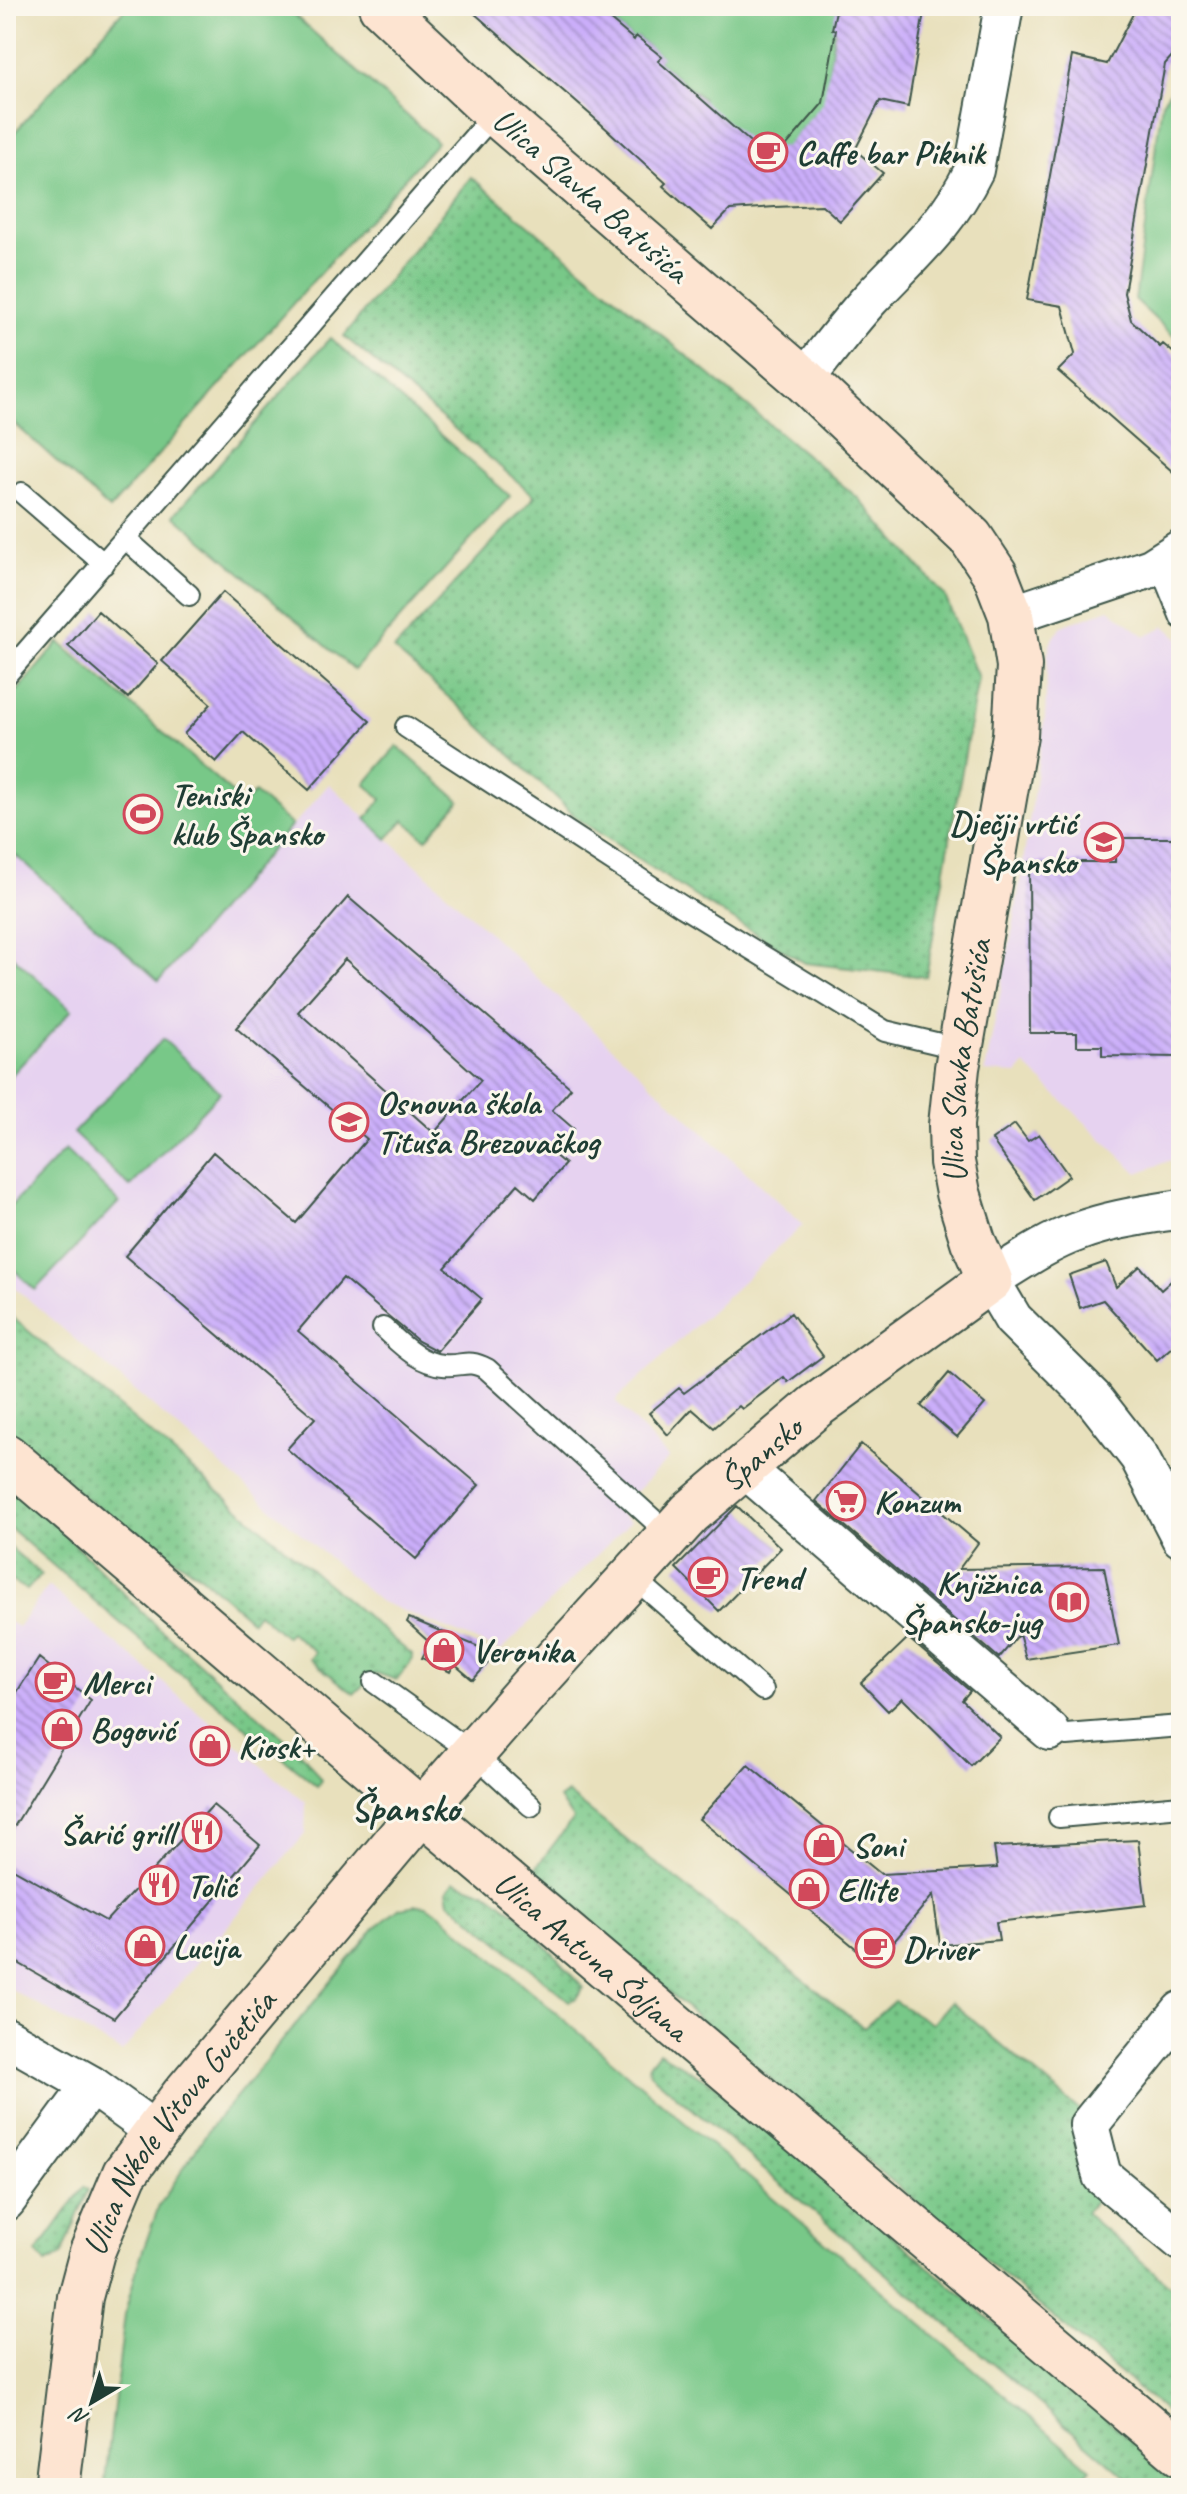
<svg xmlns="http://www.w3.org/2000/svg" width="1187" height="2494" font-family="Caveat,sans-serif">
  <defs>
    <pattern id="grass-dots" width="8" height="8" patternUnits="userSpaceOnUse" patternTransform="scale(2)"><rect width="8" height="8" fill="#78c888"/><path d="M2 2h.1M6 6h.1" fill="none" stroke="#62a470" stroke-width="1.8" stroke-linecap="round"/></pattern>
    <pattern id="building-back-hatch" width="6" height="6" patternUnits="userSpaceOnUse" patternTransform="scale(2)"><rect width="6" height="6" fill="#cbaefa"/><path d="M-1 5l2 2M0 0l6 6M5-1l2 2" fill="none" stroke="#a48fcb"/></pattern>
  </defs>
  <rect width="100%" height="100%" fill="#fbf7ec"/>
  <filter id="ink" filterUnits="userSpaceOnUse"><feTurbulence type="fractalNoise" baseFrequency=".0125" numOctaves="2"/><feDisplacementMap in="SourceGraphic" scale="16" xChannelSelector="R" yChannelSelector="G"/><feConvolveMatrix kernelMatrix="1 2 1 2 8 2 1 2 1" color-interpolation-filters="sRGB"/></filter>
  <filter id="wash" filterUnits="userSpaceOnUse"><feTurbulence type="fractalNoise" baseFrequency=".006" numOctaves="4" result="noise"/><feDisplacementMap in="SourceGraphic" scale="32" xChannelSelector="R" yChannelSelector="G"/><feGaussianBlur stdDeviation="1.8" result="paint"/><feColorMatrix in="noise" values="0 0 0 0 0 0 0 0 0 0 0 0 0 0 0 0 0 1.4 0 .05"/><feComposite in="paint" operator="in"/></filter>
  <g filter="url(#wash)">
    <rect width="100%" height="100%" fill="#e8e0bc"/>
    <!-- built -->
    <path fill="#e6d2f0" d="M1109 609 1145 636 1165 626 1181 640V1156L1138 1173 1025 1065 1017 1074 985 1072 1014 922 1045 717 1048 654 1051 642 1062 626Z
      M329 784 803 1225 615 1401 669 1458 617 1510 630 1522 501 1651 379 1601 6 1280V848L159 981Z
      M48 1586 306 1803 305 1834 122 2052 6 1987V1676L10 1671 6 1668V1620L18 1627Z"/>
    <!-- grass -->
    <path fill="url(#grass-dots)" stroke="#4c825e" stroke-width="2" d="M471 177 858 498 945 596 978 678 926 977 805 963 702 901 578 819 460 707 394 650 535 496 344 336Z
      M6 1312 412 1655 413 1659 397 1680 376 1673 354 1694 310 1659 315 1652 290 1632 285 1637 258 1613 252 1621 199 1575 84 1497 6 1430Z
      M6 1480 53 1522 149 1619 304 1756 321 1780 317 1786 154 1652 6 1525Z
      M6 1544 41 1574 27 1590 6 1578Z
      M567 1793 864 2028 894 2001 932 2024 951 2002 1079 2110C1071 2153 1074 2161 1101 2194L1085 2213 1181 2295V2425L501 1851 504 1846 534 1870 573 1819 559 1799Z
      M455 1881 490 1894 518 1915 584 1988 575 1999 569 2001 449 1901 447 1891Z
      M659 2052 720 2088 1157 2462 1181 2488H1139L650 2073 649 2065Z
      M84 2187 88 2190 62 2255 46 2263 36 2253Z"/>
    <!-- green -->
    <path fill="#78c888" stroke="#4c825e" stroke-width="2" d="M127 6H284L437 142 110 509 6 416V142Z
      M595 6H837L825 107 814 114 786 147H757L701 103 703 99 658 61 661 57 637 37 634 40Z
      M1181 75V343L1135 300 1162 102Z
      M330 338 510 496 354 670 174 515Z
      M59 642 244 803 254 793 292 825 159 981 6 847V704Z
      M397 746 460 801 426 839 404 820 387 839 366 819 382 799 365 784Z
      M6 950 72 1010 6 1081Z
      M163 1039 220 1092 130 1187 73 1133Z
      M65 1150 119 1202 35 1290 6 1262V1211Z
      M417 1905 427 1906 440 1914 1091 2469 1073 2488H104L125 2314 138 2264 159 2206 207 2132 376 1927 400 1908Z"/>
    <g id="blocks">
      <!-- building -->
      <path fill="url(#building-back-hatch)" fill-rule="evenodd" d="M466 6H594L634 40 636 36 662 57 658 61 757 148 786 146 823 103 836 30 832 29 837 6H925L908 107 880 101 855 150 883 173 840 221 822 205 775 207 730 210 712 229 663 186 666 183 600 123Z
        M1137 6H1181V46L1165 64 1124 293 1131 320 1160 347 1163 344 1181 359V479L1058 371 1075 354 1062 306 1027 300 1072 56 1107 64Z
        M223 592 370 721 309 790 243 732 216 762 184 734 211 704 162 661Z
        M98 611 158 664 128 698 68 646Z
        M1115 838H1181V1057L1102 1056V1046H1077V1033H1030L1029 862H1115Z
        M348 897 571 1088 552 1110 574 1129 553 1154 565 1164 535 1199 518 1184 445 1268 482 1299 437 1351 418 1341 343 1278 298 1331 479 1485 416 1559 287 1449 315 1418 125 1256 213 1152 296 1223 367 1139 236 1028ZM345 959 481 1080 434 1133 298 1012Z
        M1015 1124 1028 1141 1039 1134 1069 1176 1035 1200 992 1140Z
        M1106 1262 1116 1287 1140 1266 1161 1290 1181 1272V1339L1157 1360 1103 1300 1080 1308 1069 1275Z
        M791 1313 823 1356 788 1382 784 1377 742 1409 739 1406 714 1428 692 1409 668 1435 649 1413 679 1388 684 1393Z
        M949 1373 985 1404 957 1437 921 1406Z
        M861 1444 978 1543 959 1569 1104 1567 1119 1645 1026 1659 1019 1634 999 1658 816 1501Z
        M737 1506 781 1548 719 1611 676 1568Z
        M409 1618 452 1636 496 1654 473 1680 454 1664 450 1672 422 1658 430 1643 407 1622Z
        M908 1638 970 1691 962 1700 1000 1737 971 1766 902 1698 888 1711 861 1683Z
        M39 1658 91 1700 6 1840V1709Z
        M748 1765 881 1874 997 1868 994 1847 1138 1840 1146 1905 996 1922 999 1940 940 1945 933 1895 875 1964 699 1819Z
        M213 1805 260 1845 114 2018 6 1956V1865L106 1921Z"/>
    </g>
  </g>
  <g filter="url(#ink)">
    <use href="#blocks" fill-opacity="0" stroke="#3d5548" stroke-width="2"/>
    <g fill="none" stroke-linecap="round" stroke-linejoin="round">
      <defs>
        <path id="lane" d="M22 493 104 564
          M126 539 189 595
          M1159 564 1181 618
          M6 675 495 113
          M406 727 683 907 885 1031 961 1049
          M383 1328C401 1344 418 1363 443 1365 463 1367 467 1358 487 1369L670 1535
          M632 1576 763 1690
          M374 1682 473 1753 531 1806
          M1050 1731 1067 1735 1181 1726
          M1059 1817 1181 1806"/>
        <path id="street" d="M804 380C826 353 847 324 870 299 912 254 946 227 974 170L1004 6
          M1011 615 1151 568 1181 549
          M1181 1209C1146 1215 1111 1219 1077 1232 1046 1243 1018 1263 990 1280L1013 1319 1093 1398 1139 1457 1181 1538
          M743 1467 1050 1731
          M1181 2011 1089 2125 1102 2176 1181 2241
          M6 2037 91 2085 156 2132
          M6 2201 91 2085"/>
        <g id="secondary">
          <path id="s1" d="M6 1456 359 1758 1181 2454"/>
          <path id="s2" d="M57 2488 80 2297 92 2252 125 2173 183 2096 422 1811 529 1689 690 1513 816 1406 990 1280 973 1241 958 1193 952 1162 951 1125 957 1068 1015 735 1019 666 1011 615 995 574 971 538 804 380 495 113 381 6"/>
        </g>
      </defs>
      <!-- lane casing -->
      <use href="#lane" stroke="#3d5548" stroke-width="24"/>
      <!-- street casing -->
      <use href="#street" stroke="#3d5548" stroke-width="42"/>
      <!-- secondary casing -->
      <use href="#secondary" stroke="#3d5548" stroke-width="48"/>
      <!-- lane -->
      <use href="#lane" stroke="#fff" stroke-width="20"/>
      <!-- street -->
      <use href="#street" stroke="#fff" stroke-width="38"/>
      <!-- secondary -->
      <use href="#secondary" stroke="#fde4d1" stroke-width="44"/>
    </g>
  </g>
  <!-- icons -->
  <defs>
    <symbol id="cafe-ring" viewBox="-11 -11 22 22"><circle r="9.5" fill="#fbf7ec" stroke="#d1495b" stroke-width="1.5"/><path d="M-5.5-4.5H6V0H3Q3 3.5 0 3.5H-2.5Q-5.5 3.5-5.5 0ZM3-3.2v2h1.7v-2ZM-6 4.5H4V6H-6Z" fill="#d1495b"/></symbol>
    <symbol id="stadium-ring" viewBox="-11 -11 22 22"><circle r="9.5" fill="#fbf7ec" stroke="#d1495b" stroke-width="1.5"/><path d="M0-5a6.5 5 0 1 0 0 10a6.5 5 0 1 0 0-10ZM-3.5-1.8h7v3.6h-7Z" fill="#d1495b"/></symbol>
    <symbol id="school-ring" viewBox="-11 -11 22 22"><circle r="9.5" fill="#fbf7ec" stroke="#d1495b" stroke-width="1.5"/><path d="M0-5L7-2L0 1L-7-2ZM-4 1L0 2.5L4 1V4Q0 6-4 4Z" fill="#d1495b"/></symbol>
    <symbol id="supermarket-ring" viewBox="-11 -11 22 22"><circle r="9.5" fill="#fbf7ec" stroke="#d1495b" stroke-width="1.5"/><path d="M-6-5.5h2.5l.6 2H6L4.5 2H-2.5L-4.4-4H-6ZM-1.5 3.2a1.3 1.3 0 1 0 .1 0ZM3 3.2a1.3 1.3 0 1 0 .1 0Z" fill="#d1495b"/></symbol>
    <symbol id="library-ring" viewBox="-11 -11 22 22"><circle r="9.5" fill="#fbf7ec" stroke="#d1495b" stroke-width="1.5"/><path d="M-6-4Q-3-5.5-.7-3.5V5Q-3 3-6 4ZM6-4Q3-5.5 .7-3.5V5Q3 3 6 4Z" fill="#d1495b"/></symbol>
    <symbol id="shop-ring" viewBox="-11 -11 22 22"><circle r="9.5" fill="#fbf7ec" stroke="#d1495b" stroke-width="1.5"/><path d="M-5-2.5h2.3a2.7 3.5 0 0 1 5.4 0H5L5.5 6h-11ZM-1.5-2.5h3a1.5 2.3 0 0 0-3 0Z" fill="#d1495b"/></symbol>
    <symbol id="restaurant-ring" viewBox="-11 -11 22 22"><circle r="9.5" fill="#fbf7ec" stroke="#d1495b" stroke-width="1.5"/><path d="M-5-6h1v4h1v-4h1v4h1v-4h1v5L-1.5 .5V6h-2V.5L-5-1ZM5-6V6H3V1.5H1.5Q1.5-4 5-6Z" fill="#d1495b"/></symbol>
  </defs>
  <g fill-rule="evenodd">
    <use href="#cafe-ring" x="746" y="130" width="44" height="44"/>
    <use href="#stadium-ring" x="121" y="792" width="44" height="44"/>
    <use href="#school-ring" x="1082" y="820" width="44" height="44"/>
    <use href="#school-ring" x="327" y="1100" width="44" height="44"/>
    <use href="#supermarket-ring" x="824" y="1479" width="44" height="44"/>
    <use href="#cafe-ring" x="686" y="1555" width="44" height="44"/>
    <use href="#library-ring" x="1047" y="1580" width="44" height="44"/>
    <use href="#shop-ring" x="422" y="1628" width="44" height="44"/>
    <use href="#cafe-ring" x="33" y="1660" width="44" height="44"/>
    <use href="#shop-ring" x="40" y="1707" width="44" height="44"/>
    <use href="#shop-ring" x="188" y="1724" width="44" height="44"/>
    <use href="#restaurant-ring" x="180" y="1810" width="44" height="44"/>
    <use href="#shop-ring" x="802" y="1823" width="44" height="44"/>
    <use href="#restaurant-ring" x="137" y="1863" width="44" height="44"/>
    <use href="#shop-ring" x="787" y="1867" width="44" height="44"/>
    <use href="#shop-ring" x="123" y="1924" width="44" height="44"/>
    <use href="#cafe-ring" x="853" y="1926" width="44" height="44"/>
  </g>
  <g text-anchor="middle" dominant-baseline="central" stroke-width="6" stroke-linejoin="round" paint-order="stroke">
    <!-- poi labels -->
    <g font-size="34" font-weight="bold" fill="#1f3d34" stroke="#fbf7ec" text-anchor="start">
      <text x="796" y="152">Caffe bar Piknik</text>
      <text x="171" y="794">Teniski<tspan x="171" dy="39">klub Špansko</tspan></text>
      <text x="1076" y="822" text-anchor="end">Dječji vrtić<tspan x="1076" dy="39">Špansko</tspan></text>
      <text x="377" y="1102">Osnovna škola<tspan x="377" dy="39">Tituša Brezovačkog</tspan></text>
      <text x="874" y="1501">Konzum</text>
      <text x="736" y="1577">Trend</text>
      <text x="1041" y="1582" text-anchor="end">Knjižnica<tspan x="1041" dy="39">Špansko-jug</tspan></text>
      <text x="472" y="1650">Veronika</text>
      <text x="83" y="1682">Merci</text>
      <text x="90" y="1729">Bogović</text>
      <text x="238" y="1746">Kiosk+</text>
      <text x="174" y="1832" text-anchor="end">Šarić grill</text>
      <text x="852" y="1845">Soni</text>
      <text x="187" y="1885">Tolić</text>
      <text x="837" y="1889">Ellite</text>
      <text x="173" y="1946">Lucija</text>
      <text x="903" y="1948">Driver</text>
    </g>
    <!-- street labels -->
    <g font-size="34" fill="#1f3d34" stroke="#fbf7ec">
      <text transform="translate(591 195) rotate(41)">Ulica Slavka Batušića</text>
      <text stroke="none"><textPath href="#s2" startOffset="1800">Ulica Slavka Batušića</textPath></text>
      <text stroke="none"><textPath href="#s2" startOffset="1286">Špansko</textPath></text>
      <text stroke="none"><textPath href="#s1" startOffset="770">Ulica Antuna Šoljana</textPath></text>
      <text stroke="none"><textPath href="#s2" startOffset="396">Ulica Nikole Vitova Gučetića</textPath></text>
    </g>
    <!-- quarter labels -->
    <g font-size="38" font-weight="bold" fill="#1f3d34" stroke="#fbf7ec">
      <text x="405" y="1808">Špansko</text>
    </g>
  </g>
  <!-- margin -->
  <rect width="1187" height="2494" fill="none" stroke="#fbf7ec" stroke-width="32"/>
  <!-- north arrow -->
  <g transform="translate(92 2402) rotate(218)" stroke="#fbf7ec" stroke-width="6" paint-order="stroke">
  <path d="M0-6L14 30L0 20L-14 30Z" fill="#1f3d34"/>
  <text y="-12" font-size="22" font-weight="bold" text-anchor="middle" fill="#1f3d34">N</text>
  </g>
</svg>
